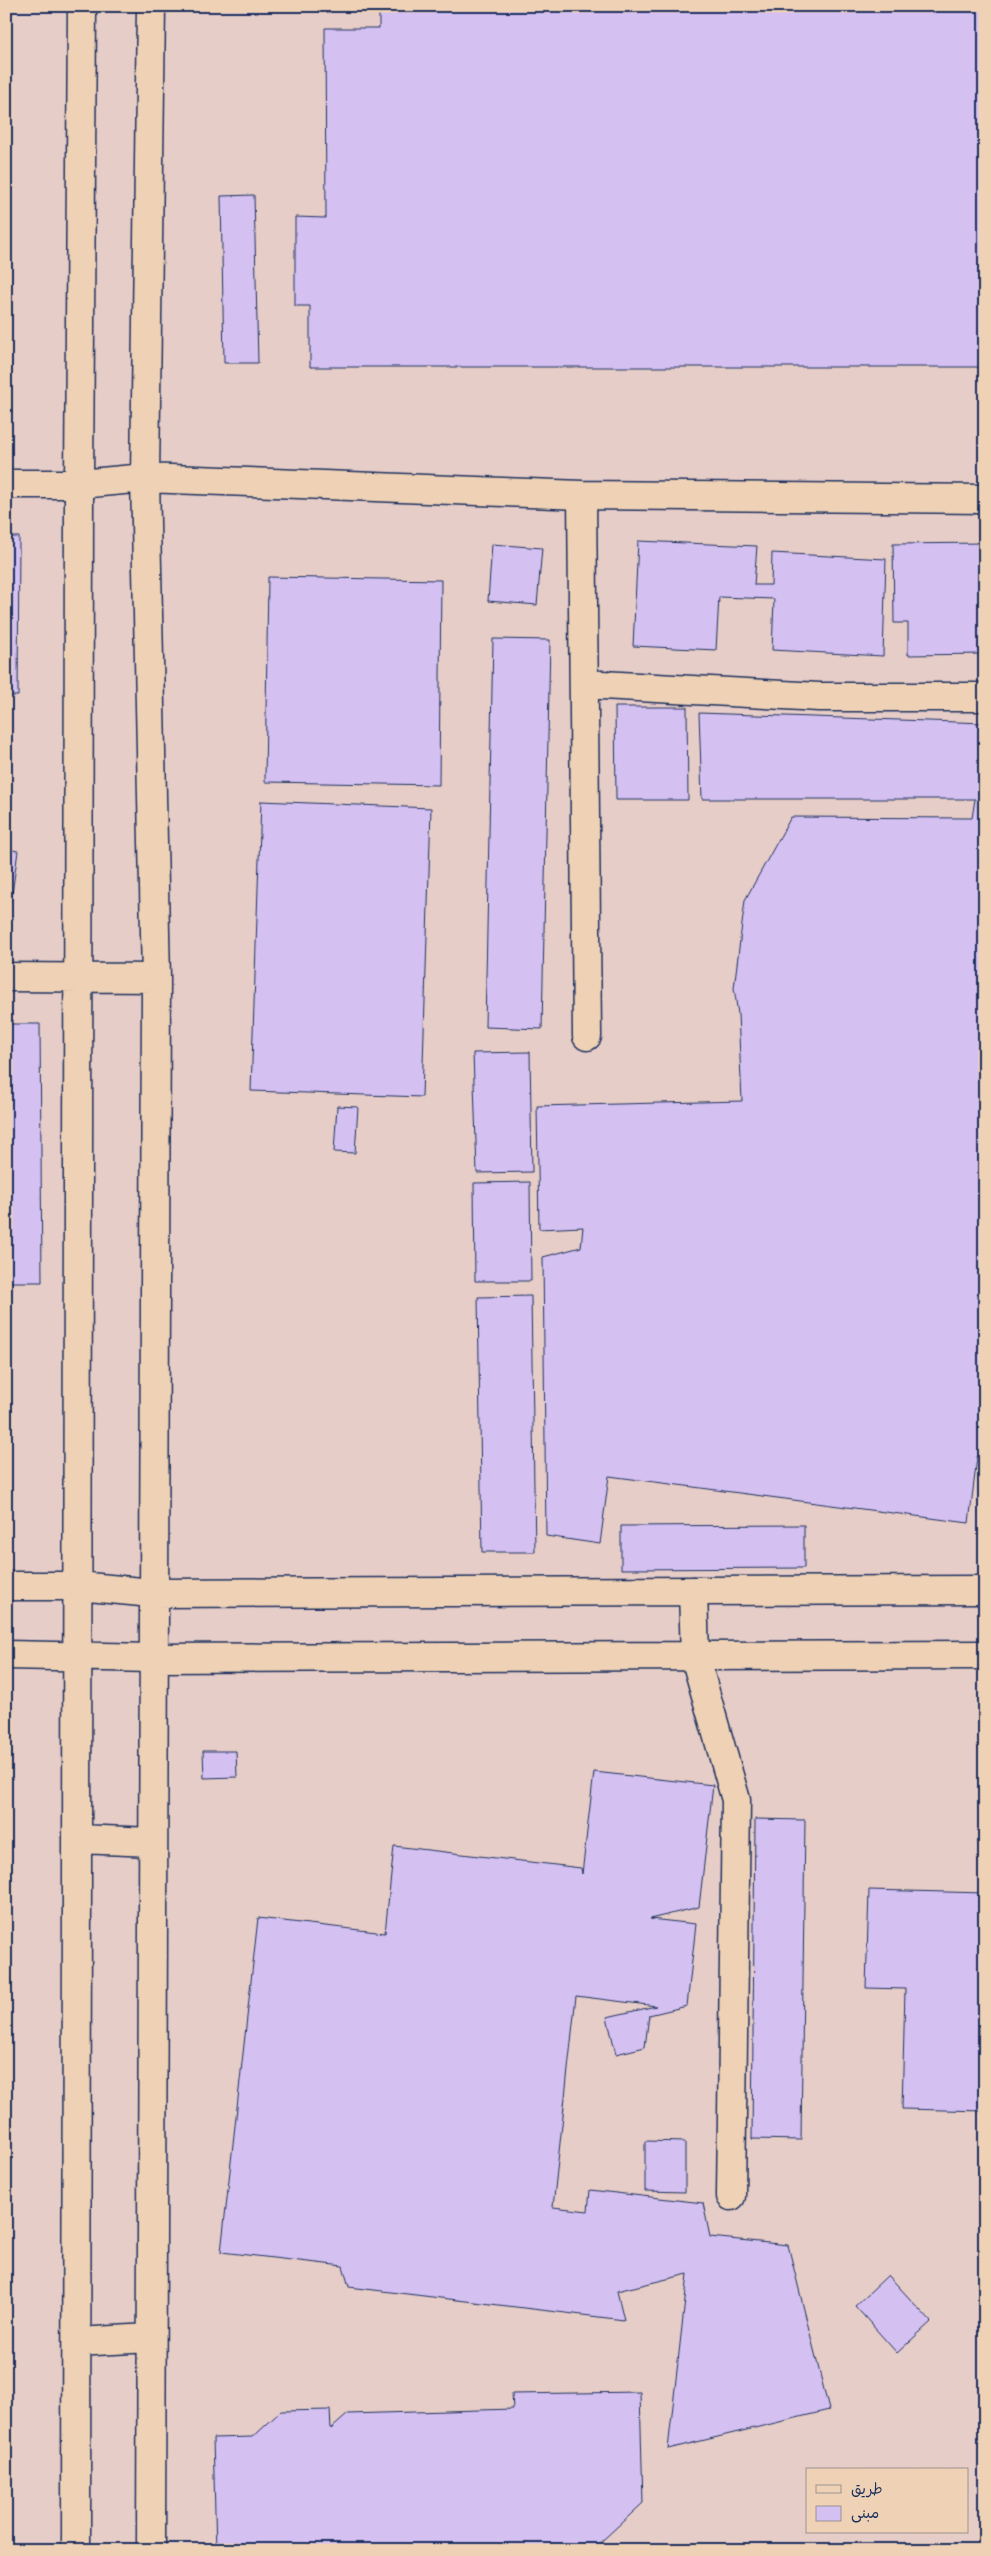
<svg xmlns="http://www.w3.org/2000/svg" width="991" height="2556" font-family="'Gochi Hand','Playpen Sans Arabic',sans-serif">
  <rect width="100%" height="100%" fill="#efd2b5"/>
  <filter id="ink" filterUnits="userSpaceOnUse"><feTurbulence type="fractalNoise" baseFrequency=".02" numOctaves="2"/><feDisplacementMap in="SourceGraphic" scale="10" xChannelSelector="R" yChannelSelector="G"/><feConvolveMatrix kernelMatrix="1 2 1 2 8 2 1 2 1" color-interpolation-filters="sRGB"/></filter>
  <g filter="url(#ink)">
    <!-- built -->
    <path fill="#e7cdc7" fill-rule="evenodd" d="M6 6H985V2536L972 2550H6ZM807 2470H967V2532H807Z"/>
    <!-- building -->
    <path fill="#d4c1f2" stroke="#1b2f5e" d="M379 6H985V367H310V306H295V217L326 218 325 28H379Z
      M254 195 258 363H224L221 196Z
      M6 537H19L18 696H6Z
      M638 541 757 546 754 585H771L772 553 886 559 883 656 772 650 774 599 719 597 716 650 633 646Z
      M985 543V654L908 655V623H894L893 544Z
      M492 544 542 548 537 605 488 601Z
      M268 577 441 580 439 785 265 782Z
      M493 639 550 640 542 1029 485 1027Z
      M615 707H687L688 800H616Z
      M699 713 985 723V1457H977L969 1523 609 1476 600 1544 546 1536 543 1257 581 1247 583 1227 539 1229 537 1106 742 1101 738 1014 734 988 745 900 791 817 972 818 975 799H702Z
      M261 801 431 808 422 1097 251 1091Z
      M6 849 18 851 8 923H6Z
      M6 1024H40L42 1282H6Z
      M530 1052 532 1172 477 1173 473 1053Z
      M337 1106 358 1107 355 1153 334 1152Z
      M530 1182 531 1281H475L474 1183Z
      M531 1296 535 1552H482L478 1297Z
      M804 1525V1568L621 1569V1526Z
      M203 1751H236L237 1777 204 1778Z
      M594 1772 713 1785 699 1907 650 1919 696 1924 687 2006 649 2015 645 2047 616 2054 607 2017 656 2006 576 1996 553 2207 588 2211 590 2190 703 2203 710 2237 788 2245 829 2410 668 2449 688 2274 617 2291 624 2320 349 2287 343 2266 221 2252 258 1918 385 1933 394 1846 581 1868 582 1874Z
      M755 1819 805 1820 801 2140 752 2139Z
      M869 1890 985 1893V2111L902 2109 905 1989 866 1988Z
      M645 2141 685 2142V2192L645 2191Z
      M888 2275 931 2322 897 2353 855 2306Z
      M640 2392 643 2503 592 2550H216L213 2438 253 2437 281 2411 330 2410 331 2429 348 2414 513 2409 512 2394Z"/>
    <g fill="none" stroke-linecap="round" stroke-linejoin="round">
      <defs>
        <path id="minor" d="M6 484H79L145 478 582 495 985 499
          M582 495 587 1036
          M584 684 819 697H985
          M6 977 156 978
          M6 1586H78L152 1593 985 1590
          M693 1591 695 1657 736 1800 731 2196
          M6 1655 153 1658 985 1655
          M78 1839 153 1842
          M77 2342 150 2338
          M76 2550 79 484 82 6
          M151 2550 156 978 145 478 151 6"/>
      </defs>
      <!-- minor casing -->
      <use href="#minor" stroke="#1b2f5e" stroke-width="31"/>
      <!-- minor -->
      <use href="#minor" stroke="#efd2b5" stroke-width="28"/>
    </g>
  </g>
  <!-- margin -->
  <rect width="991" height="2556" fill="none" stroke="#efd2b5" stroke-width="25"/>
  <rect x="12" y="12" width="966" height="2531" fill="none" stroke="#1b2f5e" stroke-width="2" filter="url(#ink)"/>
  <!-- legend -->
  <rect x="806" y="2468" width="162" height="65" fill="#efd2b5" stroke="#9a9192"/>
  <rect x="816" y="2485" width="25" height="8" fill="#efd2b5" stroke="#9a9192"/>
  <text x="851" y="2494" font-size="15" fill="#1b2f5e">طريق</text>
  <rect x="816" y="2506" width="25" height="15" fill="#d4c1f2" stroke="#9a9192"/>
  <text x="851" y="2518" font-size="15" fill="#1b2f5e">مبنى</text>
</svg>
